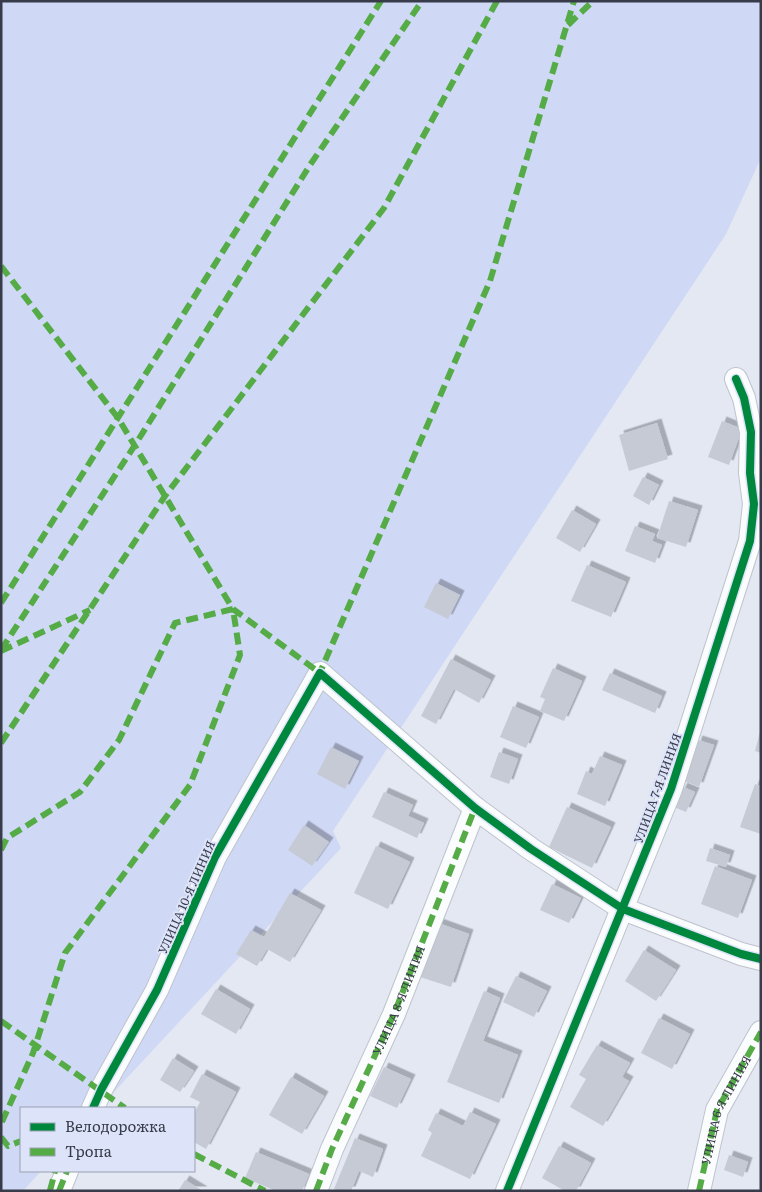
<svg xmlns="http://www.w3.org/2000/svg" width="762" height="1192" font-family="Literata,serif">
  <defs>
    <filter id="shadow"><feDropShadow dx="4.5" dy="-4.5" stdDeviation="0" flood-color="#0004"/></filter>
  </defs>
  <rect width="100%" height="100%" fill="#e3e8f3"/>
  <!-- green -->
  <path fill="#cfd8f4" d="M1 1H761V158L726 234 333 831 341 848 99 1108H21V1171H41L23 1191H1Z"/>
  <!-- building -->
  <path fill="#c5cad5" filter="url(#shadow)" d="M722 421 742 429 729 465 708 457Z
    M657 423 668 459 629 471 619 435Z
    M643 477 659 485 649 505 633 496Z
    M669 501 698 510 686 547 657 538Z
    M572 510 596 524 580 552 556 538Z
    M635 526 655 534 652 541 662 545 655 563 625 551Z
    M587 565 626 582 611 617 571 601Z
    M436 583 460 595 448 619 424 607Z
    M451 659 491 680 479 703 454 689 436 724 421 716Z
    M553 668 582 681 564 721 540 711 545 699 540 697Z
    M610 673 662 696 655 713 602 690Z
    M513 706 539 717 526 748 500 737Z
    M760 732H761V753L755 751Z
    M698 740 714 745 699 787 684 781Z
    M331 747 359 761 345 789 317 774Z
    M499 752 518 759 509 784 490 777Z
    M600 756 622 765 605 806 577 794 586 771 592 774Z
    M755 784 761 786V834L740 827Z
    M683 787 695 792 686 812 674 807Z
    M384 792 413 805 408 816 424 823 417 838 372 817Z
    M567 807 611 827 592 868 549 847Z
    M304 825 329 842 312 866 288 850Z
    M376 846 410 862 388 909 354 893Z
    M710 848 730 855 726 867 706 861Z
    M715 866 752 880 738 918 701 904Z
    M552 884 581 898 569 923 540 910Z
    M290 893 321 910 290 962 267 949 257 966 236 954 251 930 264 937Z
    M438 923 469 934 451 987 420 977Z
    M644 950 676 970 656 1001 625 981Z
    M516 976 547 991 534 1017 503 1002Z
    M216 989 250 1009 236 1034 201 1014Z
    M484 991 500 998 483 1041 518 1055 499 1103 447 1082Z
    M659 1018 690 1034 672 1069 641 1053Z
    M597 1045 630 1063 622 1077 629 1081 603 1126 570 1107 586 1079 579 1075Z
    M173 1058 194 1071 180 1092 160 1080Z
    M384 1067 411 1079 397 1108 370 1096Z
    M202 1074 236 1092 206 1149 194 1142V1113L200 1102 190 1097Z
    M291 1077 324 1096 302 1134 269 1115Z
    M470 1112 496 1124 470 1179 421 1156 432 1133 428 1130 436 1113 463 1126Z
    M355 1138 383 1149 373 1177 359 1171 351 1191H338L334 1189Z
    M559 1146 591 1163 576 1191H565L542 1178Z
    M256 1152 309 1174 302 1191H276L245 1178Z
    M729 1155 748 1162 743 1177 724 1170Z
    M185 1180 203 1191H178Z"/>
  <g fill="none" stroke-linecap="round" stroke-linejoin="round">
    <defs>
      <g id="minor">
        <path d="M93 1108 101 1090 157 990 215 857 320 673 475 808 531 849 623 909 741 954 761 959"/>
        <path d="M59 1191 67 1171"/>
        <path id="s1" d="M316 1191 332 1149 394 1014 475 808"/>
        <path d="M507 1191 671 789 750 541 754 504 750 473 751 432 744 398 736 379"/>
        <path id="s2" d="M699 1191 717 1110 761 1032"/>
      </g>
    </defs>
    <!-- minor casing -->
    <use href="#minor" stroke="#bec3ce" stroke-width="24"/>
    <!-- minor -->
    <use href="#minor" stroke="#fbfcfd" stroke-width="22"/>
    <!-- quiet -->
    <path stroke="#55ac47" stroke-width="6" stroke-dasharray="12 6" stroke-linecap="butt" d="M568 25 593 1
      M1 266 118 418 233 609 320 673
      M1 603 381 1
      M1 650 135 445 310 165 422 1
      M1 651 90 610
      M318 677 490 281 574 1
      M1 743 165 496 384 208 497 1
      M1 850 7 838 80 792 119 740 175 623 233 609 240 655 190 785 65 953 33 1053 1 1124
      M1 1021 125 1108
      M1 1137 8 1146 21 1141
      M194 1154 265 1191
      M50 1191 55 1171
      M59 1191 67 1171
      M316 1191 332 1149 394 1014 475 808
      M699 1191 717 1110 761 1032"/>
    <defs>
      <path id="cycleway" d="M93 1108 101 1090 157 990 215 857 320 673 475 808 531 849 623 909 741 954 761 959
        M507 1191 671 789 750 541 754 504 750 473 751 432 744 398 736 379"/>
    </defs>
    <!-- cycleway casing -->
    <use href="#cycleway" stroke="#dde4f9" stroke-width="11"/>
    <!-- cycleway -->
    <use href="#cycleway" stroke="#00873e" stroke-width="8"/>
  </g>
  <g text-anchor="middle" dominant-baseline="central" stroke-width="4" stroke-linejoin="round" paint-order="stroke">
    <!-- street labels -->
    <g font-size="12" fill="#383c4a" stroke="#dde4f9">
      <text transform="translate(657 788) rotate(-70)">УЛИЦА 7-Я ЛИНИЯ</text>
      <text transform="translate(186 897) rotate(-66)">УЛИЦА 10-Я ЛИНИЯ</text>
      <text stroke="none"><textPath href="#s1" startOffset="208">УЛИЦА 8-Я ЛИНИЯ</textPath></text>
      <text stroke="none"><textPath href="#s2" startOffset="86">УЛИЦА 6-Я ЛИНИЯ</textPath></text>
    </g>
  </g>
  <!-- border -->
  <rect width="762" height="1192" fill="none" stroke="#383c4a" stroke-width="5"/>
  <!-- legend -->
  <rect x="20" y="1107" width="175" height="65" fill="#dde4f9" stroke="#9ba1b3"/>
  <rect x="30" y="1123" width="25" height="8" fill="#00873e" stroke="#9ba1b3"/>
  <text x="65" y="1132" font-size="15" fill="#383c4a">Велодорожка</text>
  <rect x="30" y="1148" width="25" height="8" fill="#55ac47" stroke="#9ba1b3"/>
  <text x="65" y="1157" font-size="15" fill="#383c4a">Тропа</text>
</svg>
